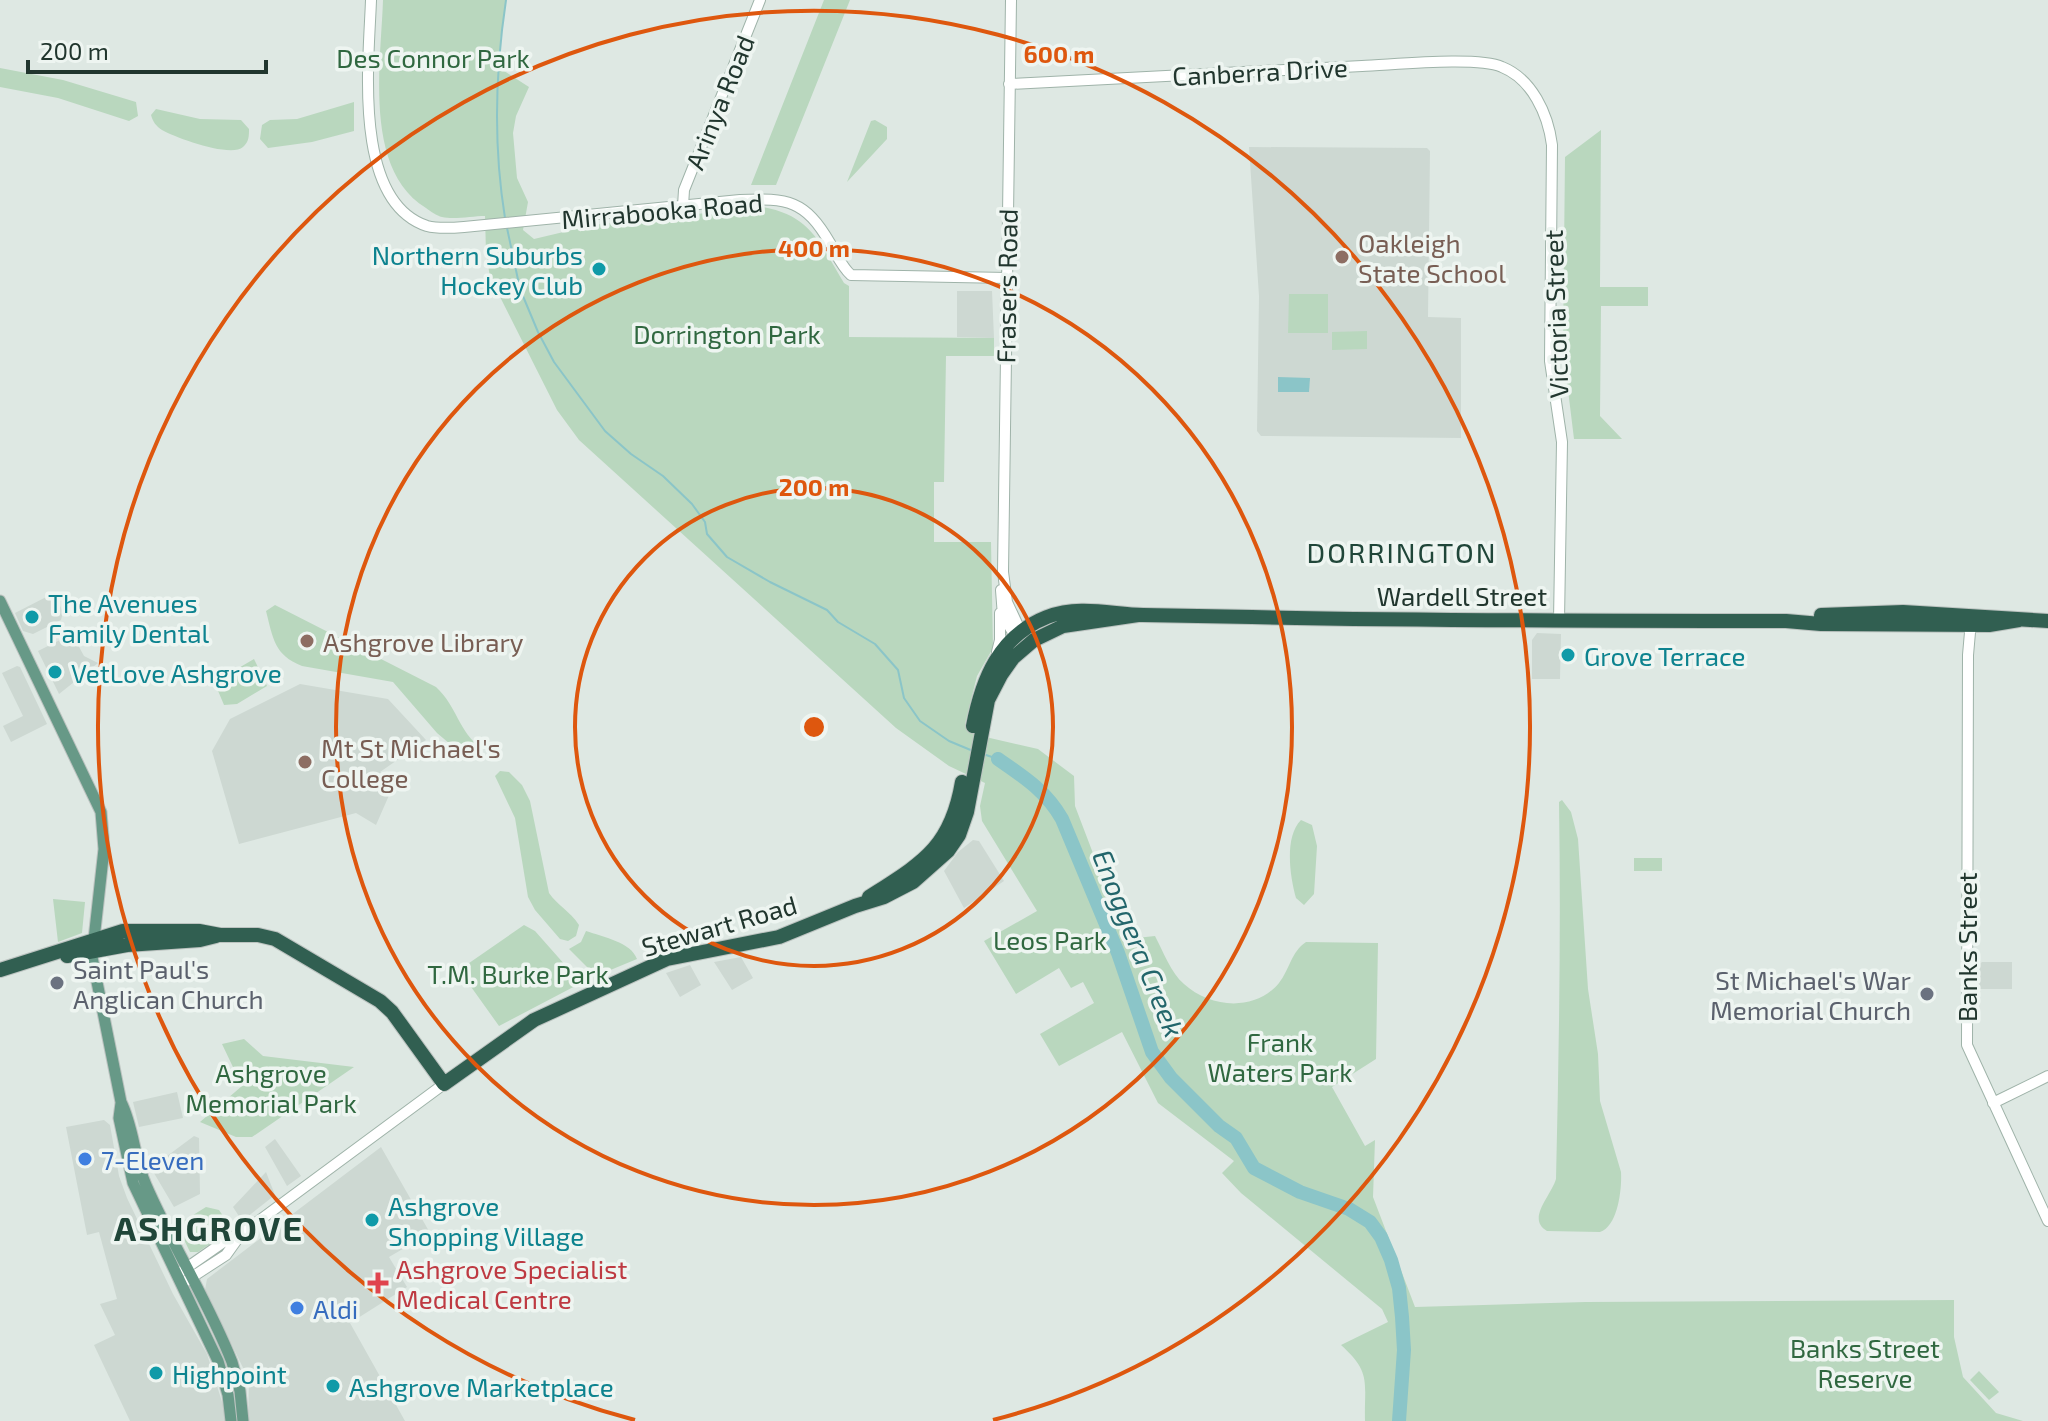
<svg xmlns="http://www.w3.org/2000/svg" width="2048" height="1421" font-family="'Exo 2',sans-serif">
  <rect width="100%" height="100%" fill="#dee8e3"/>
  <!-- built -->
  <path fill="#cdd8d2" d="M1249 147 1427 148 1430 151 1428 317 1461 318V438L1261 436 1257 431 1259 296Z
    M957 291H992L994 338 957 337Z
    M54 593 63 612 61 620 33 634 23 631 15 613Z
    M1537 633 1561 634 1560 679H1532V640Z
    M72 634 84 656 98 663 59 694 38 651Z
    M17 666 20 667 47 724 11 742 3 726 23 716 2 673Z
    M300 684 388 699 426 740 380 772 385 775 384 779 394 784 376 825 356 813 239 844 212 751 230 719Z
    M973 840 979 841 1004 881 964 908 944 871 958 852Z
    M741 957 753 978 732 990 714 962Z
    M1982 962H2012V989H1978V965Z
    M690 965 701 985 680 997 666 973Z
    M177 1092 183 1118 139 1127 133 1102Z
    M104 1120 110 1125 119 1176 127 1198 173 1294 207 1354 223 1405 226 1421H130L94 1345 115 1335 100 1304 117 1299 99 1232 87 1235 66 1127Z
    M194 1136 199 1138 200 1194 174 1207 151 1168Z
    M275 1139 301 1176 287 1186 265 1147Z
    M381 1147 430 1233 389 1257 407 1287 350 1323 405 1421H248L249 1380 205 1290 207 1279Z
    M266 1172 275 1195 242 1221 233 1207Z"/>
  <!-- green -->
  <path fill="#b9d7be" d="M383 0H506L500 42 501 69 529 87 516 116 513 133 517 178 528 202 523 230 534 239 593 225 763 207C812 216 820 244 844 283L849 286V337L994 338V356H946L944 482H934V542H991L993 648 977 676 965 724 990 738 1038 749 1074 776 1075 806 1123 932 1127 939 1155 936C1163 951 1171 973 1184 984 1210 1008 1255 1012 1279 983 1290 969 1291 952 1306 942L1378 943 1376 1059 1332 1087 1365 1146 1375 1140 1373 1197 1415 1307 1586 1302 1954 1300V1337L1963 1377 1996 1413 2023 1421H1365C1364 1382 1372 1373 1341 1345L1388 1322 1382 1309 1241 1193 1222 1173 1234 1161 1158 1103 1122 1032 1059 1066 1040 1034 1094 1003 1083 982 1071 988 1059 968 1016 994 984 941 1037 911 982 821 980 806 985 783 949 766 896 728 579 440 557 410 490 277 486 253 485 216C472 216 454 220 442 217 437 216 430 211 426 208 363 170 381 62 383 0Z
    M824 0H850L776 185H751Z
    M0 68 63 80 136 102 138 116 129 121 58 98 0 87Z
    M354 102V131L312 142 268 148 260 139 262 125 270 120 297 119Z
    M156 109 200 119 241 120 249 129C249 136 249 142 243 147 231 158 176 138 162 130 156 126 153 122 151 115Z
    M875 120 887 127V139L847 182 871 121Z
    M1601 130 1600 287H1648V306H1601L1600 416 1622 439H1574L1563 349 1565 157Z
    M1289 294H1328V333H1288Z
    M1367 331V349L1332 350V332Z
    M275 605 436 687C457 706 458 731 482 749 482 757 476 759 469 760L437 733 393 682 302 666C274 655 273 638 266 611Z
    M254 659 267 686 237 704 224 705 216 686 218 680Z
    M500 771 509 772 522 785 530 801 549 893C557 905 570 911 579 925L576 936 568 941 560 939 535 910 528 897 515 818 495 776Z
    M1562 800 1571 812 1578 839 1588 989 1598 1054 1600 1101 1621 1172C1622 1189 1618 1226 1600 1232L1547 1231C1526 1219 1551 1196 1556 1179 1559 1054 1561 928 1559 802Z
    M1301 820 1312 825 1317 846 1314 894 1304 905 1296 898C1290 877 1284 837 1301 820Z
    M1634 858H1662V871H1634Z
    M53 899 85 902 82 933 58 942Z
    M524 925 535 931 581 983 499 1026 459 970Z
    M586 931C603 937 631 942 637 959L596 976 569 949 581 942Z
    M244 1039 263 1056 354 1067 252 1137H236L200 1122 242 1086 222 1044Z
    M206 1207 219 1210 232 1229 198 1252H190L177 1225Z
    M1979 1371 1999 1392 1989 1400 1970 1380Z"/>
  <!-- water -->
  <path fill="#8bc5c8" d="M1278 377 1310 378 1309 392H1278Z"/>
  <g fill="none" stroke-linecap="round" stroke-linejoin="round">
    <!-- stream -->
    <path stroke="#8bc5c8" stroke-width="2" d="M505 218C493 144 495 73 506 0
      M507 228 520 289 538 332 554 362 605 431 631 454 663 476 692 504 705 522 707 534 727 557 770 582 827 610 838 622 875 644 898 670 904 698 920 721 949 741 973 751
      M983 754 998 759"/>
    <!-- river -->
    <path stroke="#8bc5c8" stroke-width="14" d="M998 759C1024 777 1046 791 1062 819L1118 953 1152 1052 1171 1078 1219 1126 1236 1138 1254 1168 1300 1192 1349 1209 1370 1222 1381 1237 1391 1260 1399 1288 1402 1317 1404 1350 1399 1421"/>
    <defs>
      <path id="secondary" d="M371 0C369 60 352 201 427 226 438 229 452 228 464 227L740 200C788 198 805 200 830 243 836 254 842 267 851 275L1007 278
        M1011 0 1003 572 1007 602 1021 632
        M1009 84C1127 77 1245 72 1362 66 1392 65 1477 56 1502 67 1532 79 1548 114 1552 145L1550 361 1562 442 1559 620
        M683 206 684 190 760 0
        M1001 590 1003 616 1015 636
        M1971 621 1968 655 1967 1045 2048 1221
        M997 652 1000 640V613
        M1993 1103 2048 1076
        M182 1271 228 1239 241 1234 444 1084
        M186 1281 226 1255 241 1234"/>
      <path id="primary" d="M0 601 101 812 104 849 92 957 121 1102C134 1128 134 1158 146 1185 172 1245 208 1301 232 1362L240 1391 243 1421
        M121 1103 119 1118 133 1183 218 1361 228 1395 231 1421"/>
      <path id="highway" d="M1821 615 1903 612 2048 621
        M973 726C982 679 999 636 1047 617 1080 605 1110 614 1143 615 1179 616 1216 616 1252 617 1430 621 1608 621 1786 621L1821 624 1989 625 2019 620
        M869 897C922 863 951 848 962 782
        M67 956 127 945 200 940 216 936
        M0 970 123 931H199L220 935H258L275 939 380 1001 392 1012 444 1084 534 1020 667 959 779 937 855 906 884 897 913 882 948 851 959 835 967 812 988 700 1001 675 1013 658 1034 640 1063 626 1138 615"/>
    </defs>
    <!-- secondary casing -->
    <use href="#secondary" stroke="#9fb3a9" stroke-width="12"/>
    <!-- primary casing -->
    <use href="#primary" stroke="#bcc3c0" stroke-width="13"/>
    <!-- highway casing -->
    <use href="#highway" stroke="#bcc3c0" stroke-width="16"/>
    <!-- secondary -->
    <use href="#secondary" stroke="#fff" stroke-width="10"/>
    <!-- primary -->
    <use href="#primary" stroke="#679987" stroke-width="11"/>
    <!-- highway -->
    <use href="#highway" stroke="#315f51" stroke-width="14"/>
  </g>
  <!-- distance rings -->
  <g fill="none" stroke="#de570e" stroke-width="4">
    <circle cx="814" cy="727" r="239"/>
    <circle cx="814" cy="727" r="478"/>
    <path d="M635 1420A716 716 0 1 1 993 1420"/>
  </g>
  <!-- markers -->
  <g fill="#8d6e63" stroke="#eef5f1" stroke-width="3">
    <circle cx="1342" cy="257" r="8"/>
    <circle cx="307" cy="641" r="8"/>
    <circle cx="305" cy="762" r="8"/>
  </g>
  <g fill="#0f9aa8" stroke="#eef5f1" stroke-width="3">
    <circle cx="599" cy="269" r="8"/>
    <circle cx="32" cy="617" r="8"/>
    <circle cx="1568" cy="655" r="8"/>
    <circle cx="55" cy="672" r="8"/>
    <circle cx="372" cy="1220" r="8"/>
    <circle cx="156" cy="1373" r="8"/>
    <circle cx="333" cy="1386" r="8"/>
  </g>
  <g fill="#6b7280" stroke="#eef5f1" stroke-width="3">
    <circle cx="57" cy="983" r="8"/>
    <circle cx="1927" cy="994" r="8"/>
  </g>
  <g fill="#3f7fe0" stroke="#eef5f1" stroke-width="3">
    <circle cx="85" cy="1159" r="8"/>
    <circle cx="297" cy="1308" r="8"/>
  </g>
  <path fill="#e0444e" stroke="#eef5f1" stroke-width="3" d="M374 1271h8v8h8v8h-8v8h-8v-8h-8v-8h8z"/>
  <g text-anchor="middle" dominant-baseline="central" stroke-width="7" stroke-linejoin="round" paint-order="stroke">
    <!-- park labels -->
    <g font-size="26" fill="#306840" stroke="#eef5f1">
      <text x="433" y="57">Des Connor Park</text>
      <text x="727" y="333">Dorrington Park</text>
      <text x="1050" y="939">Leos Park</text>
      <text x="518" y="973">T.M. Burke Park</text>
      <text x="1280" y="1041">Frank<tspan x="1280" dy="30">Waters Park</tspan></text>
      <text x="271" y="1072">Ashgrove<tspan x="271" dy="30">Memorial Park</tspan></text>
      <text x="1865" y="1347">Banks Street<tspan x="1865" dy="30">Reserve</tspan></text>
    </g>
    <!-- street labels -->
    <g font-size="26" fill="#21362e" stroke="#eef5f1">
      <text transform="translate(1260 71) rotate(-3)">Canberra Drive</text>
      <text transform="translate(719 102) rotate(-68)">Arinya Road</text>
      <text transform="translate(662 210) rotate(-5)">Mirrabooka Road</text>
      <text transform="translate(1006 286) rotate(-89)">Frasers Road</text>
      <text transform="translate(1555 314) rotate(-92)">Victoria Street</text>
      <text x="1462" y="595">Wardell Street</text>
      <text transform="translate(719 925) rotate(-16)">Stewart Road</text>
      <text transform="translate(1966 947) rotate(-90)">Banks Street</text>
    </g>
    <!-- education labels -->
    <g font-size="26" fill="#785e54" stroke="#eef5f1" text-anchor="start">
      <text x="1358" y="242">Oakleigh<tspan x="1358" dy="30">State School</tspan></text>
      <text x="323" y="641">Ashgrove Library</text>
      <text x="321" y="747">Mt St Michael's<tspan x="321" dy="30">College</tspan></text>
    </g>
    <!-- culture labels -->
    <g font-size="26" fill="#0d838f" stroke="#eef5f1" text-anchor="start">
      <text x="583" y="254" text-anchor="end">Northern Suburbs<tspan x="583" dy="30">Hockey Club</tspan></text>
      <text x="48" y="602">The Avenues<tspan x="48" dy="30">Family Dental</tspan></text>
      <text x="1584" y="655">Grove Terrace</text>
      <text x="71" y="672">VetLove Ashgrove</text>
      <text x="388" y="1205">Ashgrove<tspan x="388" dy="30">Shopping Village</tspan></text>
      <text x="172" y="1373">Highpoint</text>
      <text x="349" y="1386">Ashgrove Marketplace</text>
    </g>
    <!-- worship labels -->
    <g font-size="26" fill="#5b616d" stroke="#eef5f1" text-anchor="start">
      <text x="73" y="968">Saint Paul's<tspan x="73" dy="30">Anglican Church</tspan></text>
      <text x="1911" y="979" text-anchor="end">St Michael's War<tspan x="1911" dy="30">Memorial Church</tspan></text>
    </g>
    <!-- shop labels -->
    <g font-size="26" fill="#366cbe" stroke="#eef5f1" text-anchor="start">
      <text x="101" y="1159">7-Eleven</text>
      <text x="313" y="1308">Aldi</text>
    </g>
    <!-- health labels -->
    <g font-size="26" fill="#be3a42" stroke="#eef5f1" text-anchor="start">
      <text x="396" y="1268">Ashgrove Specialist<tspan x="396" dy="30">Medical Centre</tspan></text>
    </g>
    <!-- neighbourhood labels -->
    <g font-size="28" letter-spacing="2" fill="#204639" stroke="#eef5f1">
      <text x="1402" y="552">DORRINGTON</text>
    </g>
    <!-- water labels -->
    <g font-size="28" font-style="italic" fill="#23666b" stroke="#eef5f1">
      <text transform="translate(1139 943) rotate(68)">Enoggera Creek</text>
    </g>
    <!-- district labels -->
    <g font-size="34" font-weight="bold" letter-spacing="2" fill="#204639" stroke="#eef5f1">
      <text x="209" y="1227">ASHGROVE</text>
    </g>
  </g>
  <circle cx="814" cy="727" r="12" fill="#de570e" stroke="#eef5f1" stroke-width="4"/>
  <g font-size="24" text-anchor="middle" font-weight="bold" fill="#de570e" stroke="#eef5f1" stroke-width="7" stroke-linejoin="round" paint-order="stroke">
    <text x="1059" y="63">600 m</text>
    <text x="814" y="257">400 m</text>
    <text x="814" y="496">200 m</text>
  </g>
  <!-- scale -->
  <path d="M28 60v12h238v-12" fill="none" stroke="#21362e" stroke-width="4"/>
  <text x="40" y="60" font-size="24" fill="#21362e" stroke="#eef5f1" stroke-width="6" paint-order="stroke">200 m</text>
</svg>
